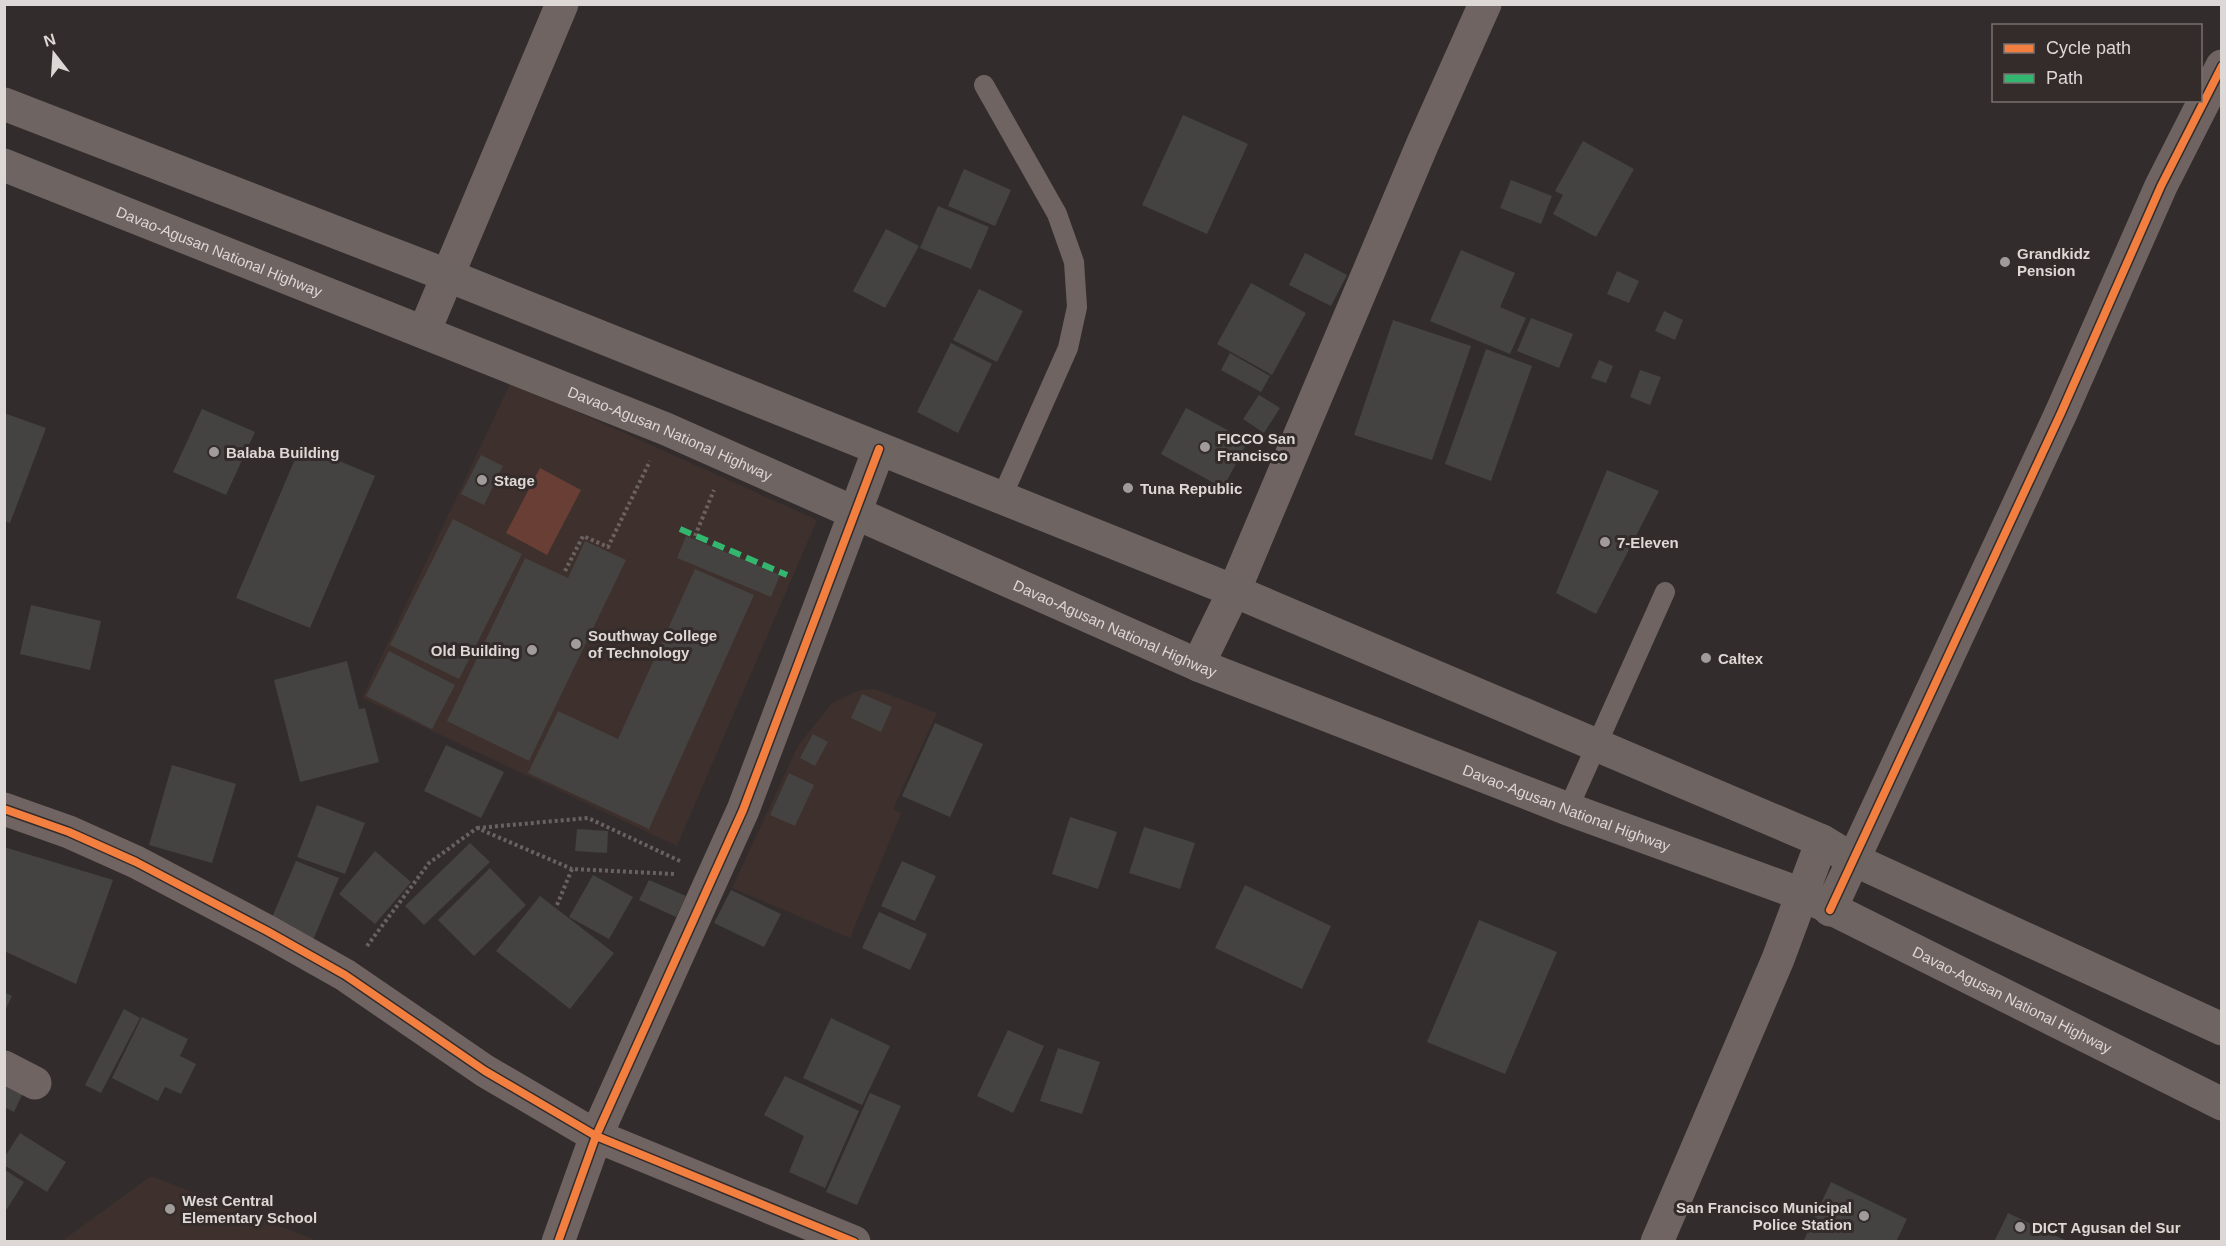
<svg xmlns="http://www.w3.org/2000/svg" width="2226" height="1246" font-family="Helvetica,sans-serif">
  <rect width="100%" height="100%" fill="#322d2c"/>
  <!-- built -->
  <path fill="#3e302d" d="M511 382 817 520 677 846 362 698Z
    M874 689 937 713 893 809 901 813 850 938 732 888 798 746 832 703 860 690Z
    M151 1176 318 1241H62Z"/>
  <!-- green -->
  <path fill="#683e35" d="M540 468 581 490 547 555 506 533Z"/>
  <!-- building -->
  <path fill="#444341" d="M1183 115 1248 144 1207 234 1142 205Z
    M1583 141 1634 169 1596 237 1553 214 1563 195 1555 191Z
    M964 169 1011 190 995 226 948 206Z
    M1511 180 1552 196 1541 224 1500 208Z
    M938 206 989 227 971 269 920 248Z
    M886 229 919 246 885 308 853 291Z
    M1461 250 1515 273 1500 307 1526 318 1510 354 1430 321Z
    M1305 253 1347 275 1331 306 1289 285Z
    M1617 271 1639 281 1629 303 1607 294Z
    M1251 283 1306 313 1272 375 1217 344Z
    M979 289 1023 311 997 362 953 340Z
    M1664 311 1683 320 1675 340 1655 331Z
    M1531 318 1573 334 1559 368 1517 351Z
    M1393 320 1471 346 1432 460 1354 435Z
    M951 343 992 364 958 433 917 412Z
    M1486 349 1532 366 1491 481 1445 464Z
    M1230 353 1270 376 1261 392 1221 370Z
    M1599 360 1613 366 1606 383 1591 378Z
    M1640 370 1661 377 1650 405 1630 397Z
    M1259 395 1280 408 1264 433 1243 419Z
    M1186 408 1248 441 1223 488 1161 454Z
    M202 409 255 432 226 495 173 472Z
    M4 413 46 428 10 523 4 521Z
    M301 445 375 476 310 628 236 598Z
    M481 455 503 466 484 505 461 494Z
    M1607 470 1659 491 1596 614 1556 593Z
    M453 519 522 554 459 679 390 645Z
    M686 536 780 575 771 597 677 558Z
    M585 541 626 560 529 761 447 721 525 558 568 578Z
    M695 569 754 595 649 829 528 773 558 711 618 739Z
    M31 605 101 621 90 670 20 654Z
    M389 651 455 685 432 729 366 696Z
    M347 661 359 709 365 708 379 762 300 782 274 680Z
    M862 694 892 707 881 732 851 718Z
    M935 723 983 744 950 817 902 796Z
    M813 734 828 742 815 766 800 758Z
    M446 745 504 772 481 818 424 791Z
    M172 765 236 784 212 863 149 845Z
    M789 773 814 785 795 826 770 815Z
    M317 805 365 823 345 874 297 857Z
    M1070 817 1117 832 1098 889 1052 874Z
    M1144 827 1195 843 1180 889 1129 873Z
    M577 829 608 831 607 853 575 851Z
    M470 843 490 862 424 925 405 906Z
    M4 847 113 880 76 984 4 951Z
    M375 851 411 882 375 924 339 894Z
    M296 861 339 878 313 940 270 922Z
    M902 861 936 876 915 921 881 906Z
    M490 868 526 905 474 956 438 920Z
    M593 875 633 897 609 939 569 917Z
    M649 880 686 896 676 917 639 900Z
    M1245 885 1331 926 1302 989 1215 948Z
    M731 890 781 914 764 947 714 923Z
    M540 896 614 953 570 1009 496 951Z
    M879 912 927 934 910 970 862 948Z
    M1479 920 1557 952 1505 1074 1427 1042Z
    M4 992 12 996 4 1013Z
    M124 1009 140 1018 101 1093 85 1085Z
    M142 1017 188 1039 180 1056 196 1064 181 1094 165 1087 158 1101 112 1078Z
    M831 1018 890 1046 862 1105 803 1078Z
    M1008 1030 1044 1046 1013 1113 977 1096Z
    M1058 1048 1100 1062 1082 1114 1040 1101Z
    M785 1076 859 1111 825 1188 789 1172 804 1136 764 1115Z
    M4 1082 24 1091 14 1112 4 1107Z
    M870 1093 901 1106 857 1205 826 1192Z
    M20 1133 66 1162 47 1192 4 1165V1158Z
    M5 1170 24 1182 5 1212Z
    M1831 1182 1907 1219 1896 1242H1803Z
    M2008 1213 2069 1242H1994Z"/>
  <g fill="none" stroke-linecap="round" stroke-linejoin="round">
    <!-- path -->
    <path stroke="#6a6260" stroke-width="4" stroke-dasharray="3 3" stroke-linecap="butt" d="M695 536 714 490
      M565 571 583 536 608 547 650 461
      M477 828 588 818 682 862
      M557 905 572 869 675 874
      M367 946 429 863 477 828 572 869"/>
    <!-- service -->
    <path stroke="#706462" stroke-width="20" d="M984 85 1057 214 1074 262 1077 307 1068 348 1001 499
      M1568 809 1665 592"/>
    <!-- minor -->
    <path stroke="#706462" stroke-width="33" d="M1198 665 1234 591 1423 143 1485 4
      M4 809 69 832 136 862 267 931 345 975 485 1071 596 1136 854 1242
      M1830 910 2061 413 2161 186 2222 66
      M4 1067 35 1083
      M558 1242 596 1136 743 810 879 449
      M1657 1242 1778 959 1822 841"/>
    <!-- tertiary -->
    <path stroke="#706462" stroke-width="33" d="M424 332 562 4"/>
    <!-- trunk -->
    <g stroke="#6e6462" stroke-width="33">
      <path d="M4 104 449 276 1234 591 1822 841 1852 859 2222 1029"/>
      <path id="s1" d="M4 165 666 429 1198 665 1568 809 1804 895 2222 1104"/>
    </g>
    <!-- quiet -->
    <path stroke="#33b770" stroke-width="6" stroke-dasharray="12 6" stroke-linecap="butt" d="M680 529 787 575"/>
    <defs>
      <path id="cycleway" d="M4 809 69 832 136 862 267 931 345 975 485 1071 596 1136 854 1242
        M1830 910 2061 413 2161 186 2222 66
        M558 1242 596 1136 743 810 879 449"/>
    </defs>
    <!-- cycleway casing -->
    <use href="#cycleway" stroke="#342c2a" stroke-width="11"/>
    <!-- cycleway -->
    <use href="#cycleway" stroke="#f27e40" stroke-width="8"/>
  </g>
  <!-- markers -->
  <g fill="#a19c9a" stroke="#342c2a" stroke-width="2">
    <circle cx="2005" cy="262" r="6"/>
    <circle cx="1205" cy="447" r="6"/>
    <circle cx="214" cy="452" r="6"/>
    <circle cx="482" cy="480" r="6"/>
    <circle cx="1128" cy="488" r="6"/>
    <circle cx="1605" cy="542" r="6"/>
    <circle cx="576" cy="644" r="6"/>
    <circle cx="532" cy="650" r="6"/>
    <circle cx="1706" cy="658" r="6"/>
    <circle cx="170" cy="1209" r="6"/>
    <circle cx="1864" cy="1216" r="6"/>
    <circle cx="2020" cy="1227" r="6"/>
  </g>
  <g text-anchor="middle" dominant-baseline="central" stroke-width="6" stroke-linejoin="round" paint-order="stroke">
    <!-- street labels -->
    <g font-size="15" fill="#ddd7d6" stroke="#342c2a">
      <text stroke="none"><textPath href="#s1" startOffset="232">Davao-Agusan National Highway</textPath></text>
      <text stroke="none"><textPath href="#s1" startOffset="718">Davao-Agusan National Highway</textPath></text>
      <text stroke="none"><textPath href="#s1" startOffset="1204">Davao-Agusan National Highway</textPath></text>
      <text stroke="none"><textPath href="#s1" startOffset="1690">Davao-Agusan National Highway</textPath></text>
      <text stroke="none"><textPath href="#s1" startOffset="2176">Davao-Agusan National Highway</textPath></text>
    </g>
    <!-- poi labels -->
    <g font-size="15" font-weight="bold" fill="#ddd7d6" stroke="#342c2a" text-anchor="start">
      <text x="2017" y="253">Grandkidz<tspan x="2017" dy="17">Pension</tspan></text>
      <text x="1217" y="438">FICCO San<tspan x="1217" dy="17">Francisco</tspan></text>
      <text x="226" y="452">Balaba Building</text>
      <text x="494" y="480">Stage</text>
      <text x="1140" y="488">Tuna Republic</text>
      <text x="1617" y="542">7-Eleven</text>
      <text x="588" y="635">Southway College<tspan x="588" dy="17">of Technology</tspan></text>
      <text x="520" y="650" text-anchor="end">Old Building</text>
      <text x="1718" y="658">Caltex</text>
      <text x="182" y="1200">West Central<tspan x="182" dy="17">Elementary School</tspan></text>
      <text x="1852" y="1207" text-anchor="end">San Francisco Municipal<tspan x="1852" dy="17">Police Station</tspan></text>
      <text x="2032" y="1227">DICT Agusan del Sur</text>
    </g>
  </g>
  <!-- border -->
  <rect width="2226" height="1246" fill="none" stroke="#ddd7d6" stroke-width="12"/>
  <!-- legend -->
  <rect x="1992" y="24" width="210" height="78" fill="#342c2a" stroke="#78706f" stroke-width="1.5"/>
  <rect x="2004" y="44" width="30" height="9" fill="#f27e40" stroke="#78706f" stroke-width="1.5"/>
  <text x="2046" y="54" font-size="18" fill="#ddd7d6">Cycle path</text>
  <rect x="2004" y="74" width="30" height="9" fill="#33b770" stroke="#78706f" stroke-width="1.5"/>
  <text x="2046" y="84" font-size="18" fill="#ddd7d6">Path</text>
  <!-- north arrow -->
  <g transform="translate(54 54) rotate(343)" stroke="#342c2a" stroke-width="4.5" paint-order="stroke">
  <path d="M0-4.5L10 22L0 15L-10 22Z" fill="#ddd7d6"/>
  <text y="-9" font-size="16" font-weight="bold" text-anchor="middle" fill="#ddd7d6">N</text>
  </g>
</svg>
